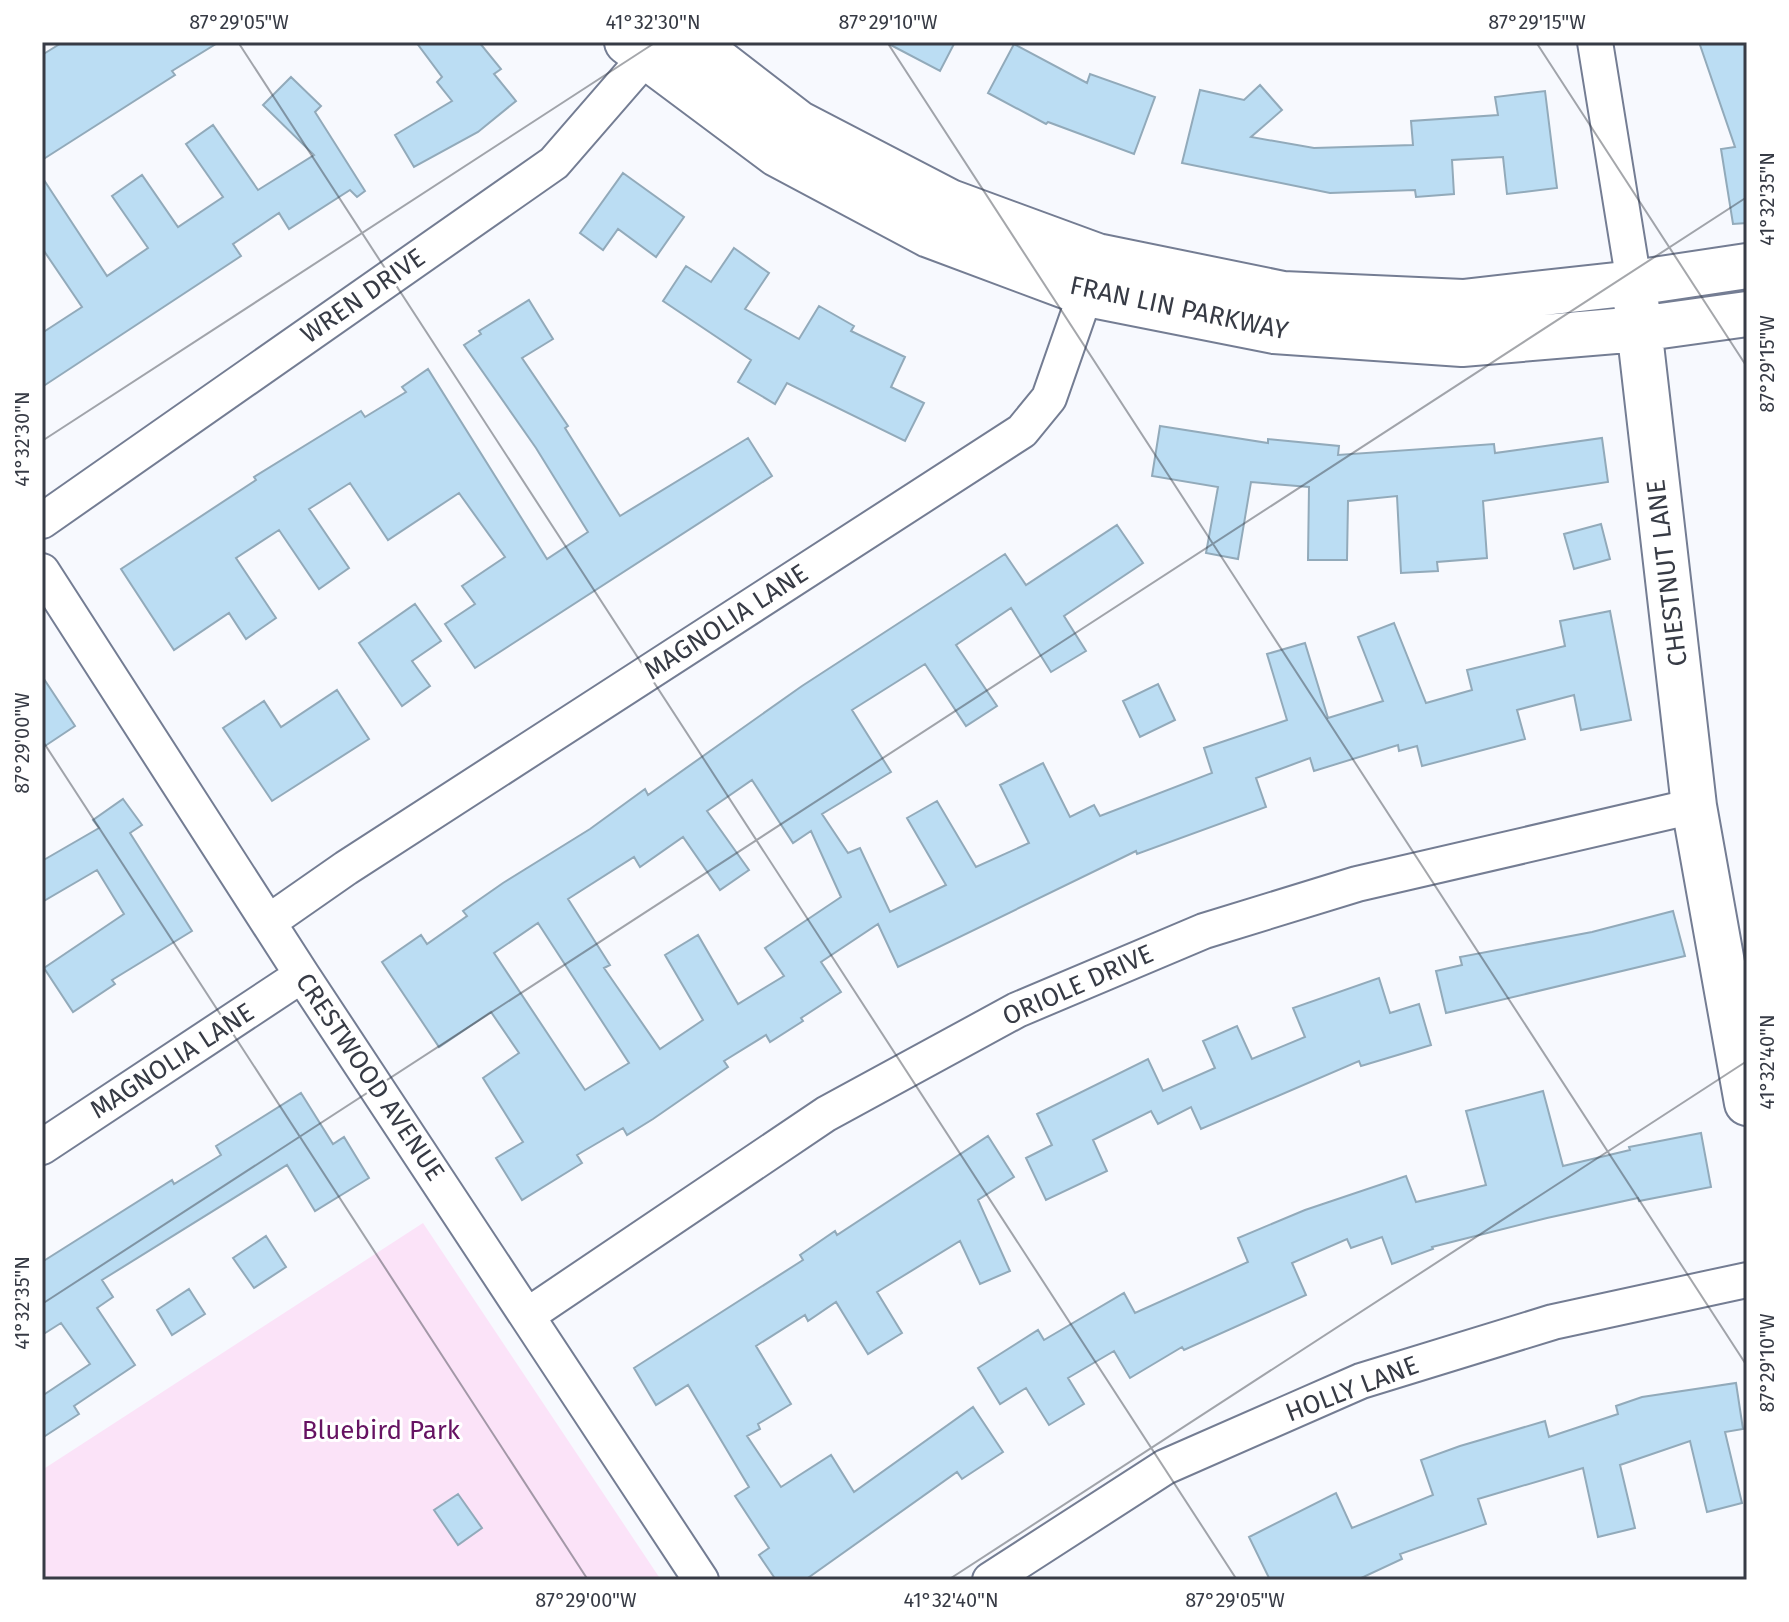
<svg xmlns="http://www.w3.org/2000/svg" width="1789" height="1622" font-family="'Fira Sans',sans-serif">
  <rect width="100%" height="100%" fill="#f7f9fe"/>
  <!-- green -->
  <path fill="#fbe3f8" d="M423 1223 661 1580H42V1470Z"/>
  <!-- building -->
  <path fill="#bbddf3" stroke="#92aaba" stroke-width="2" fill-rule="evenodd" d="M63 42H219L172 71 175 75 42 160V55Z
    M416 42H479L501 69 494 74 516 101 478 132 414 167 395 135 452 101 437 82 442 77Z
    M885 42H955L940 71Z
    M1699 42H1747V223L1733 224 1721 149 1735 147Z
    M1014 44 1087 83 1090 74 1155 97 1134 154 1048 122 1046 124 988 93Z
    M291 77 321 106 315 112 365 191 357 197 350 190 289 229 279 213 233 244 241 256 42 387V333L82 307 42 248V177L107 276 148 248 112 196 142 175 178 227 223 197 186 144 213 125 258 190 314 155 263 105Z
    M1260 85 1282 110 1251 137 1314 148 1413 145 1411 121 1498 115 1495 97 1545 91 1557 188 1507 194 1503 157 1452 160 1454 194 1416 197 1415 190 1330 193 1182 163 1200 90 1244 100Z
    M623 173 684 217 656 257 618 229 603 250 580 233Z
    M734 248 769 273 745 309 799 339 819 306 854 326 851 331 905 357 891 387 924 403 905 441 787 383 775 404 738 382 751 360 663 301 686 266 711 282Z
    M529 300 553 339 522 358 568 426 565 428 620 516 748 438 772 476 475 668 445 624 475 604 462 586 505 557 459 493 388 540 350 483 309 509 349 568 319 589 279 530 236 558 276 618 246 639 229 613 174 650 121 569 256 480 254 477 361 411 365 417 406 392 402 387 428 369 547 559 588 532 536 448 464 345 481 334 479 331Z
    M1160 426 1268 443V439L1339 446 1338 455 1494 444 1495 453 1602 438 1608 482 1483 501 1487 558 1437 562 1438 571 1401 573 1397 496 1348 501 1347 560H1308L1309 487 1251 482 1238 559 1206 553 1218 487 1152 476Z
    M1601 524 1610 559 1574 569 1564 534Z
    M1117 525 1143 563 1064 616 1086 651 1051 672 1011 608 956 645 997 706 966 726 925 664 852 710 891 772 822 814 848 853 860 848 890 912 946 885 907 818 937 801 976 867 1029 843 1000 785 1043 763 1070 817 1094 805 1100 816 1212 773 1204 748 1287 720 1267 654 1305 643 1328 718 1383 701 1358 637 1394 623 1426 703 1472 690 1467 670 1565 646 1560 621 1610 611 1631 720 1581 730 1574 695 1517 710 1525 739 1422 766 1417 746 1399 751 1398 745 1314 771 1310 758 1256 778 1266 807 1137 854 1136 851 898 967 878 924 821 962 841 992 801 1018 803 1021 770 1042 766 1035 724 1061 728 1067 653 1119 627 1135 623 1128 577 1155 582 1163 522 1200 496 1158 523 1142 483 1078 519 1053 491 1012 439 1047 382 962 421 935 427 944 467 916 463 911 503 883 590 829 645 789 648 795 802 686 1005 554 1026 585ZM752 780 793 843 811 831 841 897 765 948 784 976 738 1004 698 935 665 955 703 1020 660 1049 604 968 610 965 568 899 634 857 640 867 683 837 720 890 749 870 707 811ZM538 923 629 1063 585 1090 494 953Z
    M415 604 441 641 412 661 430 686 402 706 359 643Z
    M42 676 75 726 42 748Z
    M1158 684 1175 720 1140 737 1123 701Z
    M337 690 369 739 272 801 223 728 264 701 281 727Z
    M123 799 142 825 130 833 192 931 112 980 115 984 73 1012 44 968 124 914 97 870 42 902V861L99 828 93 820Z
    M1673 911 1685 956 1446 1013 1436 971 1462 965 1460 957 1592 932Z
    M1379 978 1390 1013 1419 1004 1431 1045 1361 1066 1359 1061 1201 1129 1191 1107 1158 1124 1151 1111 1093 1140 1107 1171 1046 1200 1026 1158 1052 1145 1037 1114 1148 1059 1163 1091 1215 1068 1203 1041 1237 1026 1252 1059 1305 1037 1293 1008Z
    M1543 1091 1563 1166 1630 1150 1629 1147 1701 1133 1711 1187 1639 1201 1638 1198 1547 1218 1432 1247 1433 1249 1392 1264 1382 1237 1351 1248 1347 1239 1292 1263 1306 1295 1184 1350 1182 1347 1130 1378 1114 1351 1068 1378 1084 1404 1049 1425 1026 1388 1000 1404 978 1368 1038 1330 1044 1340 1124 1293 1135 1313 1248 1262 1238 1238 1305 1210 1406 1176 1416 1202 1486 1185 1466 1111Z
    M301 1093 333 1144 344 1137 369 1178 315 1211 287 1165 102 1280 113 1297 97 1308 135 1365 74 1406 79 1414 42 1438V1396L90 1364 61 1323 42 1335V1262L172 1180 174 1184 221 1155 216 1146Z
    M988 1136 1014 1177 978 1200 1010 1271 980 1284 960 1241 877 1292 902 1333 868 1354 836 1302 808 1321 805 1315 756 1346 791 1404 758 1424 760 1429 747 1436 781 1487 831 1455 854 1492 973 1407 1003 1452 962 1479 957 1472 805 1580H776L759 1555 769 1548 735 1496 749 1487 688 1385 656 1405 634 1368 803 1260 800 1255 835 1231 837 1235Z
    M266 1236 286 1267 254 1288 233 1258Z
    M189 1289 205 1314 172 1335 157 1310Z
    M1736 1383 1743 1429 1725 1432 1742 1503 1707 1512 1690 1441 1620 1465 1635 1528 1598 1537 1583 1468 1478 1499 1486 1524 1400 1554 1402 1559 1357 1580H1270L1249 1537 1336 1493 1352 1528 1433 1495 1421 1460 1460 1446 1545 1421 1549 1437 1618 1414 1616 1406 1642 1397Z
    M458 1494 482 1528 458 1545 434 1510Z"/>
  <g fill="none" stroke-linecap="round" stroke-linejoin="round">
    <defs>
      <path id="street" d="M1595 42 1634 283
        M42 521 554 163 659 42
        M42 571 302 975 701 1580
        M270 921 346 868 1022 431 1049 398 1093 272
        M42 1147 302 975
        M528 1315 826 1114 1017 1010 1204 931 1357 884 1694 806
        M990 1580 1165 1467 1361 1381 1553 1322 1747 1280"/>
      <path id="secondary" d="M627 42 777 154 929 235 1087 294 1274 331 1462 344 1639 329 1747 314
        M693 42 798 123 950 202 1097 256 1283 294 1463 302 1634 283 1747 266
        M1636 301 1694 806 1747 1103"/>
    </defs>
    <!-- street casing -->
    <use href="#street" stroke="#747d93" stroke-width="38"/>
    <!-- secondary casing -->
    <use href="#secondary" stroke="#747d93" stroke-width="48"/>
    <!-- street -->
    <use href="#street" stroke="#fff" stroke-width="34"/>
    <!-- secondary -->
    <use href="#secondary" stroke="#fff" stroke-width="44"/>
  </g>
  <!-- ticks -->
  <path fill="none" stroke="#373b45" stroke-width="2" stroke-opacity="0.45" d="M238 42 1237 1580M887 42 1747 1366M1536 42 1747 367M42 441 656 42M42 740 588 1580M42 1304 1747 197M948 1580 1747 1061"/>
  <g text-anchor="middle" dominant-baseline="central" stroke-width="6" stroke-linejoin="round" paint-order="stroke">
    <!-- street labels -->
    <g font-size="26" fill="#373b45" stroke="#fff">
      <text transform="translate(363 296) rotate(-35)">WREN DRIVE</text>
      <text transform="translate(1179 308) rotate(12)">FRAN LIN PARKWAY</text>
      <text transform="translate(1667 573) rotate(-97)">CHESTNUT LANE</text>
      <text transform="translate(726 622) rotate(-33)">MAGNOLIA LANE</text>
      <text transform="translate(1078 985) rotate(-24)">ORIOLE DRIVE</text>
      <text transform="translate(172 1061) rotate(-33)">MAGNOLIA LANE</text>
      <text transform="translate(370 1077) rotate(56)">CRESTWOOD AVENUE</text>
      <text transform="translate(1352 1389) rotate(-21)">HOLLY LANE</text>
    </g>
    <!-- park labels -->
    <g font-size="26" fill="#661262" stroke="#fff">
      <text x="381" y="1430">Bluebird Park</text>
    </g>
  </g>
  <!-- border -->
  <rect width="1789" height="1622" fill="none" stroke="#ffffff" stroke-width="88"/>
  <rect x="44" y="44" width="1701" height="1534" fill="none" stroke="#373b45" stroke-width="3"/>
  <g font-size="20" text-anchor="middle" fill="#373b45">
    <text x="239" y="29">87°29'05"W</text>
    <text x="653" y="29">41°32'30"N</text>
    <text x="888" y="29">87°29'10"W</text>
    <text x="1537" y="29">87°29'15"W</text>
    <text transform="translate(1767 199) rotate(-90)" y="7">41°32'35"N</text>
    <text transform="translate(1767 364) rotate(-90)" y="7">87°29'15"W</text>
    <text transform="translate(22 439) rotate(-90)" y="7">41°32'30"N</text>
    <text transform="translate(22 743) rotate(-90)" y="7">87°29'00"W</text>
    <text transform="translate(1767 1062) rotate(-90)" y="7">41°32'40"N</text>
    <text transform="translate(22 1303) rotate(-90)" y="7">41°32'35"N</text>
    <text transform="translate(1767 1363) rotate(-90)" y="7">87°29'10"W</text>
    <text x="586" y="1607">87°29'00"W</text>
    <text x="951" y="1607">41°32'40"N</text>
    <text x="1235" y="1607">87°29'05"W</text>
  </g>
</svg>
